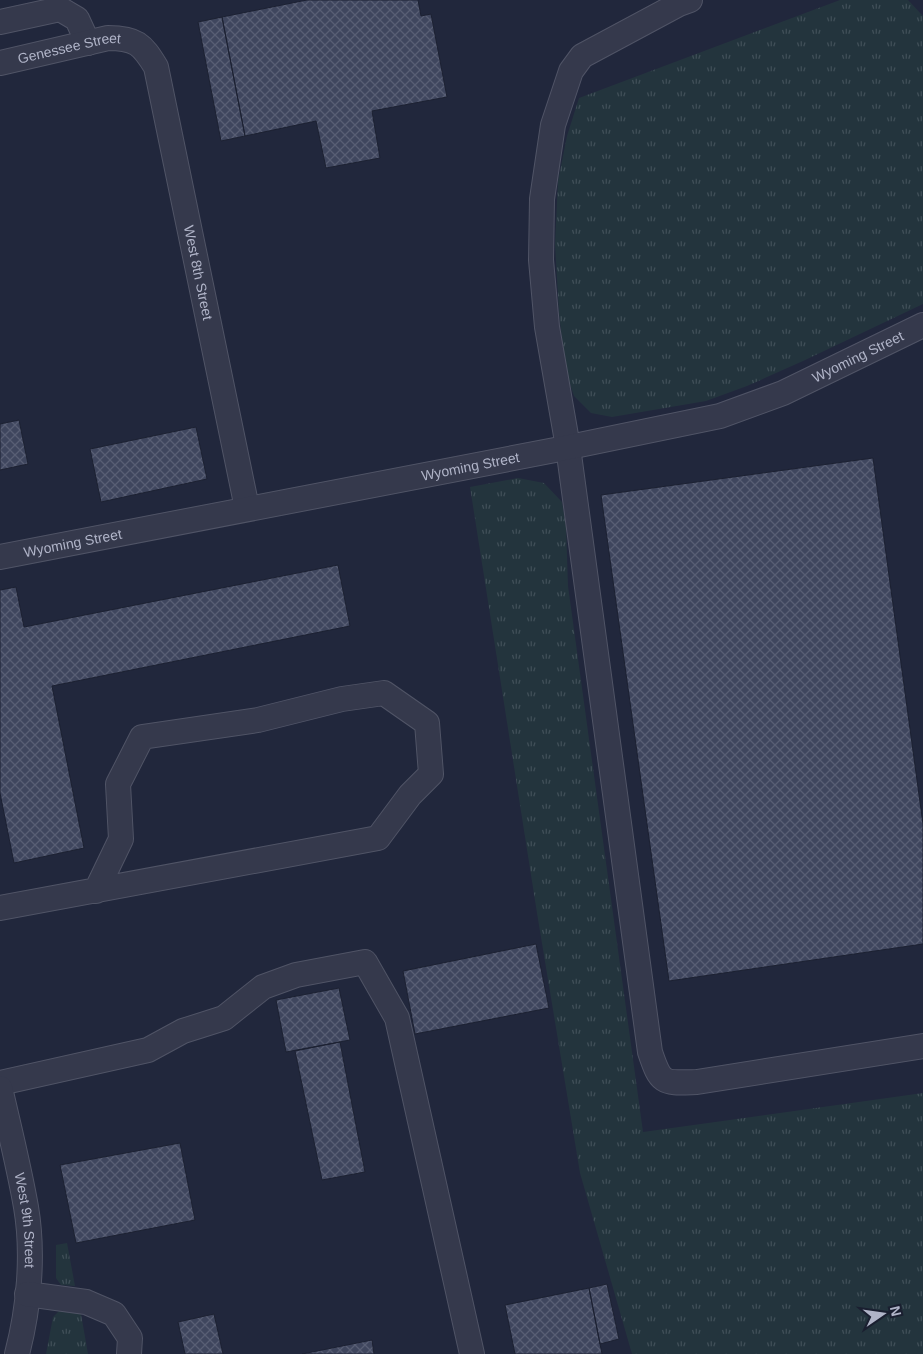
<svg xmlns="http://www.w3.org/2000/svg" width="923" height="1354" font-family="Helvetica,sans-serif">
  <defs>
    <pattern id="grass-tufts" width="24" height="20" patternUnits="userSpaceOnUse" patternTransform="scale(1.25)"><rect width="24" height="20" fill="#23343d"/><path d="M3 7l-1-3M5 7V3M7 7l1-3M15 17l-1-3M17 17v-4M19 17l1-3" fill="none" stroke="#404f58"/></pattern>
    <pattern id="building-cross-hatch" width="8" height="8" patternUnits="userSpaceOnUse" patternTransform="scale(1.25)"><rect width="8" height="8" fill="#3f465e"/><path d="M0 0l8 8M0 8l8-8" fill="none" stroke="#585e74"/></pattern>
  </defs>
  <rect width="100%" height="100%" fill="#21273c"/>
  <!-- grass -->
  <path fill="url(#grass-tufts)" d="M840 0H908L923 16V304L803 361 747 386 706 401 612 417 591 413 574 396 565 369 559 313 555 244 558 181 567 136 579 98Z
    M518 478 544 483 562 502 566 526 568 586 643 1132 923 1093V1354H632L580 1173 537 913 470 487Z
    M67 1243 75 1286 61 1285 56 1278V1245Z
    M59 1311 81 1314 88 1354H46L53 1317Z"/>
  <!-- building -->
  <path fill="url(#building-cross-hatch)" stroke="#1c2132" d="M307 0H418L421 16 431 14 447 97 372 111 380 158 326 168 316 121 245 136 222 17Z
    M222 17 245 136 221 141 198 22Z
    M19 420 28 464 0 470V424Z
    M196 427 207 479 101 502 90 449Z
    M873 458 923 824V944L669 981 601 495Z
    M338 565 350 626 52 686 84 848 14 863 0 793V590L16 587 24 627Z
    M536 944 549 1008 415 1034 403 971Z
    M339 988 350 1040 286 1052 276 1000Z
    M340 1042 365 1172 322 1180 295 1051Z
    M180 1143 195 1220 76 1243 60 1165Z
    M607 1284 619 1339 600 1344 589 1288Z
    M589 1288 602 1354H515L505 1305Z
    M214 1314 223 1354H185L178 1322Z
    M372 1340 374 1354H302Z"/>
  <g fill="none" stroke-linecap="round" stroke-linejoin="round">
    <defs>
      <g id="minor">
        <path d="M690 0 679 4 582 56 571 71 553 125 542 199 541 260 547 327 568 447 650 1052C661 1085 663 1083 697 1082L923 1046"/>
        <path d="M0 22 60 9 77 19 88 43"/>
        <path id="s1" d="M0 63 108 38C136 38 142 44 156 67L247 508"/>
        <path id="s2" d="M0 557 555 450 720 416 783 393 923 325"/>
        <path d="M0 908 378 838 410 795 431 774 427 723 384 693 342 699 258 720 142 737 118 784 121 839 96 891"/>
        <path d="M0 1083 148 1050 183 1031 224 1018 263 987 296 975 365 962 397 1018 472 1354"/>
        <path id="s3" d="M0 1088C9 1127 19 1167 26 1207 34 1254 29 1308 17 1354"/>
        <path d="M27 1294 86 1302 114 1314 130 1338 129 1354"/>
      </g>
    </defs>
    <!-- minor casing -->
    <use href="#minor" stroke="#505466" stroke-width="26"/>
    <!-- minor -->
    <use href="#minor" stroke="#35394c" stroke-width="24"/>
  </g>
  <g text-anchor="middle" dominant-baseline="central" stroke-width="4.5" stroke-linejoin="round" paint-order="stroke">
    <!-- street labels -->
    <g font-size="14" fill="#b0b4c8" stroke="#1a1f30">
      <text stroke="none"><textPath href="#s1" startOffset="71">Genessee Street</textPath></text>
      <text stroke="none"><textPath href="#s1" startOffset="381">West 8th Street</textPath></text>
      <text stroke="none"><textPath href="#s2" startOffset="884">Wyoming Street</textPath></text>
      <text stroke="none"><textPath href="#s2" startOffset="479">Wyoming Street</textPath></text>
      <text stroke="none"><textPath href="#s2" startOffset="74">Wyoming Street</textPath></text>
      <text stroke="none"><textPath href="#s3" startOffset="135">West 9th Street</textPath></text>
    </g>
  </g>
  <!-- north arrow -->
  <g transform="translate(883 1314) rotate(77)" stroke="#1a1f30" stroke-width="4" paint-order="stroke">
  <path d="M0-4L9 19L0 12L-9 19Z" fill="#b0b4c8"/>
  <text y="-8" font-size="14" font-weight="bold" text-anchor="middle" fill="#b0b4c8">N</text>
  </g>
</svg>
